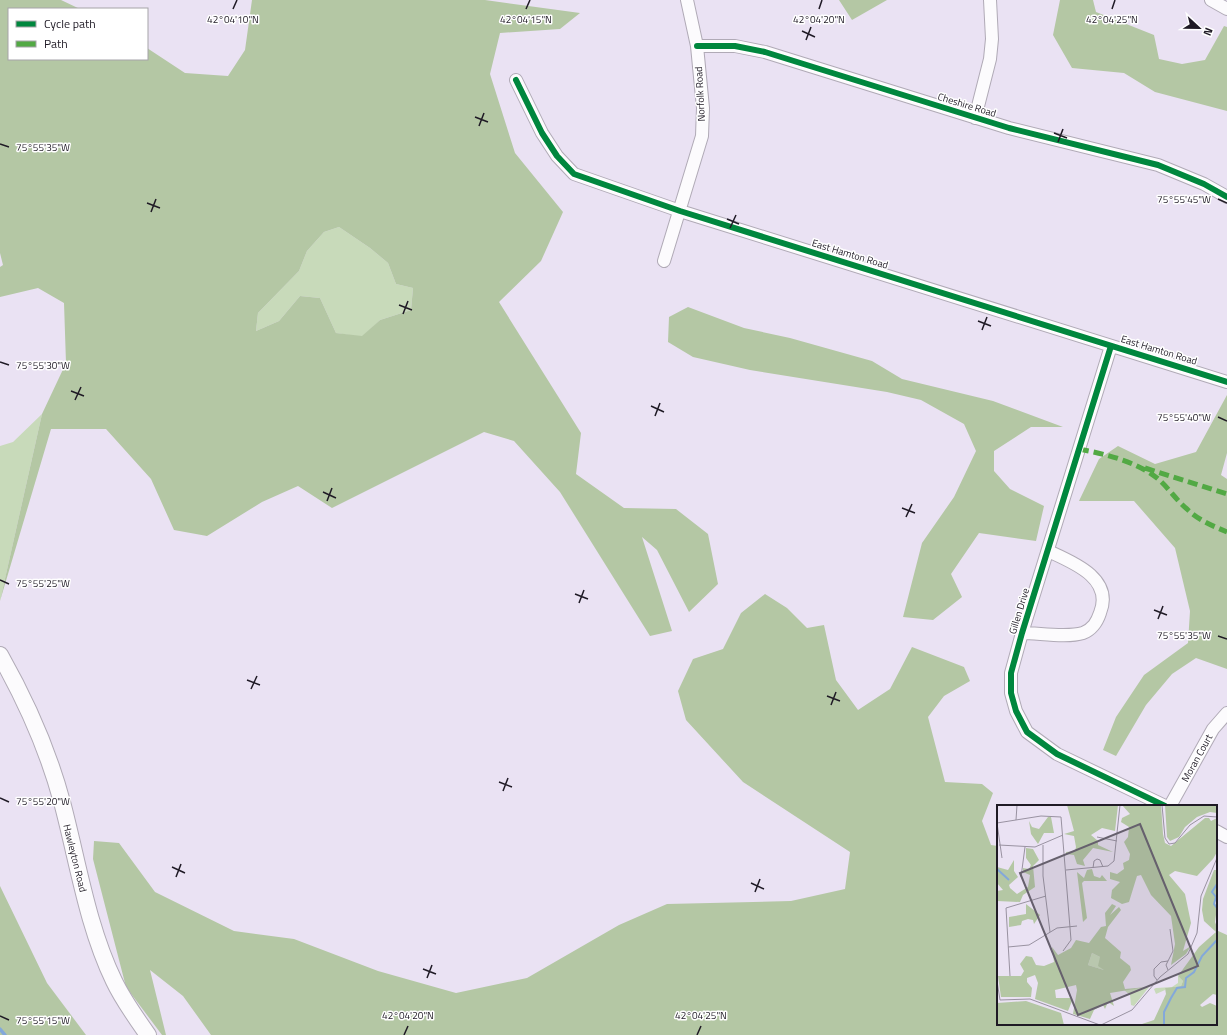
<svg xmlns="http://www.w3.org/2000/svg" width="1227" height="1035" font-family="'Titillium Web',sans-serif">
  <rect width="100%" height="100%" fill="#eae2f3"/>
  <!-- green -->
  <path fill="#c8daba" d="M339 227 370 248 388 263 396 284 413 288 411 310 380 320 362 337 336 333 320 298 300 296 279 321 256 331 258 313 299 271 307 251 324 232Z
    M42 414 0 601V602V446L13 442Z"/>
  <!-- forest -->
  <path fill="#b4c7a4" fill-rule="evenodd" d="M0 0H61L80 9H9V59H147V48L185 73 228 76 245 50 252 0H485L580 13 560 29 500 33 490 74 515 153 563 212 541 261 499 302 581 433 576 474 624 508 676 509 708 534 718 584 689 612 657 550 642 537 672 631 650 636 560 492 514 441 484 432 332 508 298 486 262 502 207 536 174 530 151 479 106 429H51L0 601 42 414 66 363 64 303 38 288 0 297V267L3 265 0 253ZM339 227 370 248 388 263 396 284 413 288 411 310 380 320 362 336 336 333 320 298 300 296 279 321 256 331 258 313 299 271 307 251 324 232Z
    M839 0H887L852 20Z
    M1060 0H1093L1096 12 1154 35 1159 59 1182 64 1205 60 1224 26 1227 27V111L1155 92 1124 73 1072 68 1053 35Z
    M688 307 744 328 790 338 872 361 902 379 993 401 1063 427H1031L994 451V471L1010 489 1044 506 1036 541 979 533 951 574 962 597 933 620 903 617 922 543 954 497 976 451 964 424 921 400 887 392 750 370 693 357 668 342 669 317Z
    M1227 395V453L1221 475 1227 479V669L1196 658 1172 674 1146 705 1116 756 1103 750 1116 717 1144 675 1188 643 1190 611 1175 548 1134 501H1079L1099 459 1118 446 1155 464 1196 452Z
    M765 594 787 608 807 628 824 625 836 680 858 710 890 689 912 647 964 667 970 681 944 696 928 717 945 782 982 784 993 793 982 821 991 845 998 846V1024H1216V930L1227 935V1035H211L183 996 150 970 166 1035H162L126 987 93 859 94 841 119 843 155 892 234 931 294 939 378 971 456 993 527 978 619 925 667 904 791 901 845 889 850 852 743 782 686 720 678 691 693 659 723 649 741 613Z
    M0 886 47 983 86 1035H0Z"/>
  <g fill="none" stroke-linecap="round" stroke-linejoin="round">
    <!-- stream -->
    <path stroke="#83a8da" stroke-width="3.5" d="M0 1029 5 1035"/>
    <defs>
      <path id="street" d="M1211 0 1227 9
        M697 46H735L765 52 1009 128 1158 165 1204 184 1227 197
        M516 80 542 133 557 156 574 174 680 211 1227 382
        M975 118 990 59 992 39 990 0
        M664 261 702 136 703 108 697 46 687 0
        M1111 346 1022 633 1011 673V693L1016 711 1027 732 1057 754 1165 806
        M1022 633C1039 633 1067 638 1083 633 1093 629 1097 622 1100 613 1114 578 1072 562 1048 551
        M1170 806 1213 729 1227 713
        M1216 831 1227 837"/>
      <path id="secondary" d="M0 655C26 701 48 750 62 802 78 862 87 925 114 981 123 1000 136 1018 148 1035"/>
    </defs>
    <!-- street casing -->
    <use href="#street" stroke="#b0aab6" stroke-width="14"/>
    <!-- secondary casing -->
    <use href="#secondary" stroke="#b0aab6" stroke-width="18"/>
    <!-- street -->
    <use href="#street" stroke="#fcfbfd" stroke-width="12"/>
    <!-- secondary -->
    <use href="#secondary" stroke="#fcfbfd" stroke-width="16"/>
    <!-- quiet -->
    <path stroke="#52a944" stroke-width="5" stroke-dasharray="10 5" stroke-linecap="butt" d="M1079 449C1105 454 1135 461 1157 478 1168 487 1176 500 1187 509 1198 520 1213 526 1227 532
      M1145 468 1227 494"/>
    <defs>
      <path id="cycleway" d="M697 46H735L765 52 1009 128 1158 165 1204 184 1227 197
        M516 80 542 133 557 156 574 174 680 211 1227 382
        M1111 346 1022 633 1011 673V693L1016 711 1027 732 1057 754 1165 806"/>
    </defs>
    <!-- cycleway casing -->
    <use href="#cycleway" stroke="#fff" stroke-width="8"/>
    <!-- cycleway -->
    <use href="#cycleway" stroke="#00873e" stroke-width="6"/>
  </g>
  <!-- ticks -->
  <path fill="none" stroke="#1f1a25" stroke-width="1.5" d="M233 9 237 0M526 9 530 0M819 9 822 0M1112 9 1115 0M802 31 815 37M806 40 811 27M475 117 488 122M479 126 484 113M1054 133 1067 138M1058 142 1063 129M0 144 9 147M1218 199 1227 203M147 203 160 208M151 212 156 199M727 219 739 224M730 228 736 215M399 305 412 310M403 314 408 301M978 321 991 326M982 330 987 317M0 362 9 365M71 391 84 396M75 400 81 387M651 406 664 412M655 416 660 403M1218 417 1227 421M323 492 336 498M327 501 332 488M902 508 915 513M906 517 912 504M0 580 9 584M575 594 588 599M579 603 584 590M1154 610 1167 615M1158 619 1163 606M1218 636 1227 639M247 680 260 685M251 689 257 676M827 696 840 701M831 705 836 692M499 782 512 787M503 791 508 778M0 798 9 802M172 867 185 873M176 877 181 864M751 883 764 889M755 892 760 879M423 969 436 974M427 978 432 965M0 1016 9 1020M404 1035 408 1026M697 1035 701 1026"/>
  <g text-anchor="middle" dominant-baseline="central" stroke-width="3" stroke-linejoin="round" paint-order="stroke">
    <!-- street labels -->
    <g font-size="10" fill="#1f1a25" stroke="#fff">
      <text transform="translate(700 94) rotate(-93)">Norfolk Road</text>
      <text transform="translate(967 105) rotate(17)">Cheshire Road</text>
      <text transform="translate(850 254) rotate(17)">East Hamton Road</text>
      <text transform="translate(1159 350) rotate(17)">East Hamton Road</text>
      <text transform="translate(1019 611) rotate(-73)">Gillen Drive</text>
      <text transform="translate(1197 758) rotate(-61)">Moran Court</text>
      <text transform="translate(75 858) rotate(76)">Hawleyton Road</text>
    </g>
  </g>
  <!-- overview -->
  <g transform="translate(997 805)">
    <rect width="220" height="220" fill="#eae2f3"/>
    <path d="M95 148 103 152 107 165 91 160ZM181 171 186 176 184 181 168 183V185L159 189 157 184 159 183 175 182 181 178ZM152 182 137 201 134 200 133 190 127 185Z" fill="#c8daba"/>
    <path d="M70 0H121L118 26 105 23 94 30 101 36V40L116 47 96 43 86 55 88 61 80 59 77 50 69 49V47L78 46 79 42 77 31 67 29 77 26ZM125 0H164L166 29 168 38 174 41 208 13H212L214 16 220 13V47L216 54 200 71 178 66 172 70 188 89 194 118 186 146 194 141 189 149 174 160 178 139 174 111 154 90 144 70 140 71 132 97 125 99 114 93 115 85 123 77 113 74V67L120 69 127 64 126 58 132 55 133 49 127 37 131 32 132 22 124 17 125 13 133 9ZM168 0H220V8L213 7 200 12 188 22 182 32 173 36 170 32ZM51 12H54L57 28H47L41 39 34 29 32 16 35 22 42 24ZM29 43 36 44 42 55 36 61 38 82 26 90 23 97 0 96V86L6 85 0 78V62L11 65 17 55V66L21 72 12 80 13 83 20 89 31 82 33 70 26 67V63L32 64 34 60 29 53ZM95 64 97 71 103 73 105 70 110 76H87L85 78 90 113 86 117 80 67 87 73 90 65ZM217 65H220V94L217 95 220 103 218 117 220 122V190L216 189 203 200 205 202 213 198 220 201V220H142L157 215 169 189 168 183 184 181 186 176 181 171 202 142 219 127 207 116 205 105 206 94ZM29 99 43 110 37 119 36 115 31 114 25 116 24 120 12 122V112L29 109ZM115 99 119 101 113 110 122 102 124 105 111 122 108 133 124 147 123 153 133 161 134 165 126 177 128 184 150 182 113 188 117 201 111 197 108 204 106 200 97 205 93 214 76 209 80 185 79 180 58 185 59 193H73L75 196 71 206 38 194 41 178 38 170 30 173V177L35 183 34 192H4L1 171H24L27 166 23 159 29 151 35 152 39 160 47 161 57 157 55 142 61 150 74 143 79 135 92 138 104 122 109 121 108 108ZM95 148 103 152 101 161 107 165 91 160ZM29 196 64 208 67 220H0V198Z" fill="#b4c7a4" fill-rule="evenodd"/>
    <path fill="none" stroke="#83a8da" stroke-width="2" d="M0 64 12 75M220 79 215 87 219 92 217 99 220 103M167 220V207L174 193 180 183 188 182 189 173 197 167 205 151 220 135"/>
    <path fill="none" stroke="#9992a1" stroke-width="1" d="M165 0 168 33 172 39 178 38 193 20 207 11 220 12M19 15 20 0M0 18 44 11 64 12 74 135 66 146M0 18 5 53M100 32 120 36M2 40 38 42 66 30M46 40V71L53 127M96 63 97 56 100 54 103 55 106 62M69 65 111 61 117 56 123 0M24 72 28 42M11 142 32 140 60 123 80 121M171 165 169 160 176 146 173 124M13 171 9 103 49 91M160 175 157 171V164L164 157 171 156M0 176 3 195 33 194 103 220M104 220 135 205 163 172 191 149 200 128 204 91 220 53"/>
    <path fill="#66606d" fill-opacity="0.15" stroke="#66606d" stroke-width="2" d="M143 19 201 161 81 210 23 68Z"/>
    <rect width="220" height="220" fill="none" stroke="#1f1a25" stroke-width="2"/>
  </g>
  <g font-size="10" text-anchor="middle" fill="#1f1a25" stroke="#fff" stroke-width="3" stroke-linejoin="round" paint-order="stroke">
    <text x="233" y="23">42°04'10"N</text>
    <text x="526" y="23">42°04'15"N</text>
    <text x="819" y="23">42°04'20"N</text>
    <text x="1112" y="23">42°04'25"N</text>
    <text x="43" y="151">75°55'35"W</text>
    <text x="1184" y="203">75°55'45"W</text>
    <text x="43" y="369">75°55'30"W</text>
    <text x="1184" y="421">75°55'40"W</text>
    <text x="43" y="587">75°55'25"W</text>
    <text x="1184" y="639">75°55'35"W</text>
    <text x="43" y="805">75°55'20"W</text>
    <text x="408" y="1019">42°04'20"N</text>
    <text x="701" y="1019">42°04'25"N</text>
    <text x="43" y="1024">75°55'15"W</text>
  </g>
  <!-- legend -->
  <rect x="8" y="8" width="140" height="52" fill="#ffffff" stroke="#a5a3a8"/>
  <rect x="16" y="21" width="20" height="6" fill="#00873e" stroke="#a5a3a8"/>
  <text x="44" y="28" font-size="12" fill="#1f1a25">Cycle path</text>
  <rect x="16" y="41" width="20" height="6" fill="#52a944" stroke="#a5a3a8"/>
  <text x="44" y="48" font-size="12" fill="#1f1a25">Path</text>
  <!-- north arrow -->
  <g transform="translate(1199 28) rotate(112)" stroke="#ffffff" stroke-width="3" paint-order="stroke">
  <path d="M0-3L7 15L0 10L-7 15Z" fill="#1f1a25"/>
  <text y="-6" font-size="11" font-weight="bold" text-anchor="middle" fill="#1f1a25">N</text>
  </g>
</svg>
